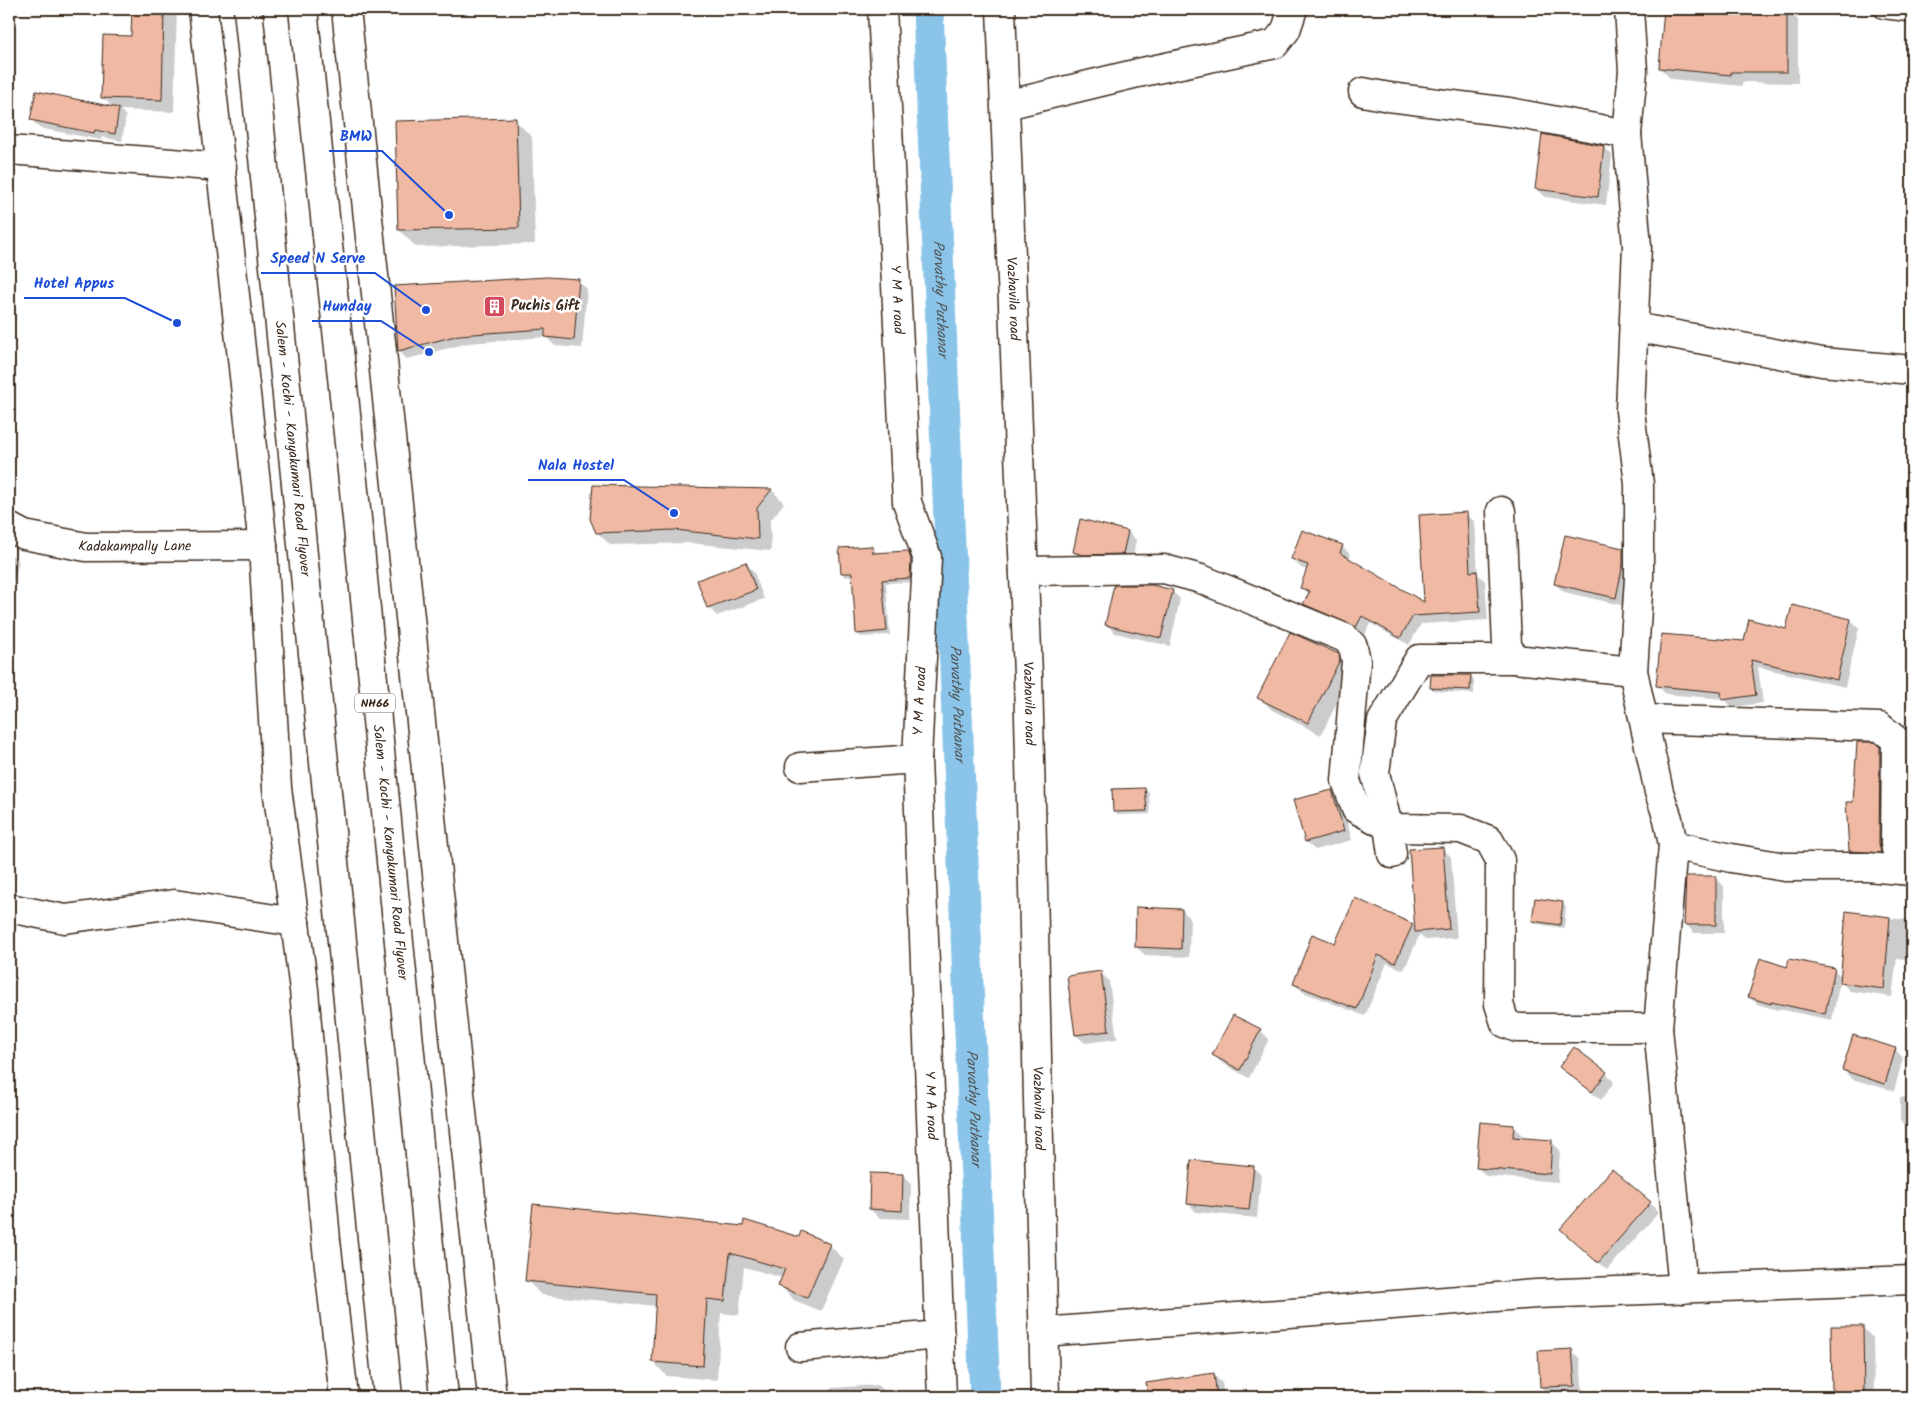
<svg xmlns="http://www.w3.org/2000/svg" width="1921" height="1406" font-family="Kalam,sans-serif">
  <rect width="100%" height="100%" fill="#fff"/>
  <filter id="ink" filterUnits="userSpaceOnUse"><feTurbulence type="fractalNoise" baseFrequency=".02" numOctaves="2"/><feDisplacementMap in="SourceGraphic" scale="10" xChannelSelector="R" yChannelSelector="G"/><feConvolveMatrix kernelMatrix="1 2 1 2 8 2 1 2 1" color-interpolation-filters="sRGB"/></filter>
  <g filter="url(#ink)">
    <!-- shadow -->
    <path fill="#0003" d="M133 9H177L174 112 120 110 126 116 122 141 102 137 101 140 39 128 32 120 113 107 102 97 132 37Z
      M1665 9H1787L1798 20V83L1742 82V86L1671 79 1660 68Z
      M515 120 532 137 535 244 416 247 399 230Z
      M1604 147 1612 155 1606 205 1545 197 1536 189Z
      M578 281 587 289 582 348 555 346 546 337 468 343 407 359 399 351 395 287Z
      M594 487 772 490 784 503 770 521 771 551 689 543 610 545 597 532Z
      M1466 514 1475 522 1478 574 1485 581 1488 620 1421 624 1409 645 1370 623 1365 635 1313 612 1305 604 1309 595 1302 587 1308 570 1301 568 1293 559 1342 546 1351 555 1349 559 1425 604Z
      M1128 532 1136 540 1132 562 1083 560 1074 552Z
      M872 547 876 551V554L908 552 912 556 915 564 914 582 886 583 890 635 861 637 857 633 853 576 846 577 842 573Z
      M1623 549 1631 558 1625 606 1564 592 1555 584Z
      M9 553 19 561 10 598 9 597Z
      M746 563 754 572 764 599 717 616 708 607Z
      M1172 591 1180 599 1170 646 1115 633 1106 624Z
      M1851 620 1859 628 1845 687 1758 667 1763 703 1732 707 1724 699 1666 694 1658 686 1787 631Z
      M1338 655 1351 668 1352 673 1321 735 1272 710 1259 697Z
      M1471 676 1474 680V694L1435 691 1431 687Z
      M1879 748 1888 757 1889 861 1859 859 1850 851 1854 803Z
      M1145 789 1149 793 1150 814 1118 815 1114 812Z
      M1332 791 1341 800 1352 840 1315 850 1306 842 1295 801Z
      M1443 849 1451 857 1457 938 1425 940 1420 934 1404 970 1387 963 1365 1016 1303 992 1294 984 1335 945 1412 925 1417 930Z
      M1715 877 1724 886V933H1694L1686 924Z
      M1562 903 1566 907 1564 928 1537 924 1533 920Z
      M1182 910 1190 918 1189 957 1145 955 1136 947Z
      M1865 916 1912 920V960L1897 958 1892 997 1850 991 1840 981 1832 1020 1778 1009V1010L1757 1004 1749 997 1788 969 1834 970 1842 977Z
      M1101 973 1109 981 1117 1039 1085 1043 1076 1035Z
      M1233 1016 1260 1030 1269 1039 1249 1078 1222 1063 1213 1055Z
      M1895 1049 1903 1058 1894 1091 1852 1079 1843 1070Z
      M1560 1067 1606 1073 1614 1082 1601 1100Z
      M1900 1097 1912 1098V1127H1907L1900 1120Z
      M1513 1126 1522 1135V1139L1551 1141 1560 1150 1558 1182 1486 1176 1478 1168Z
      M1253 1167 1261 1175 1257 1218 1196 1212 1188 1203Z
      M1613 1171 1659 1212 1607 1270 1570 1238Z
      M903 1175 911 1184 910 1219 879 1218 870 1209Z
      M800 1238 829 1245 844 1259 821 1311 794 1300 780 1285 783 1278 744 1267 739 1315 721 1313 717 1380 667 1376 653 1362 657 1306 541 1295 527 1280Z
      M1832 1327H1862L1873 1338 1874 1396 1901 1393 1912 1394V1397H1833Z
      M1572 1350 1580 1359 1583 1394 1550 1395 1541 1387Z
      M1213 1374 1222 1383 1224 1397H1189L1186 1378Z
      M878 1385 887 1393V1397H831V1388Z"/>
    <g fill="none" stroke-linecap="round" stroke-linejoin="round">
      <!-- canal -->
      <path stroke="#8ac5e9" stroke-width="31" id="s1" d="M928 9 985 1397"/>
    </g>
    <!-- building -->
    <path fill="#efb9a3" stroke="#3b2a1e" d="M132 9H164L162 100 101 98 103 35 131 36Z
      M1664 9H1787V72H1731V75L1659 68Z
      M36 91 119 108 115 134 95 130 94 133 30 120Z
      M516 118 519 228 398 230 395 121Z
      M1542 134 1604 146 1598 197 1535 189Z
      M547 277 579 279 574 340 545 337V329L459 335 398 351 394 286Z
      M593 485 772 489 757 508 758 539 675 530 596 533 590 519Z
      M1467 512 1470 572 1477 571 1480 612 1413 616 1400 638 1362 616 1356 627 1303 604 1310 591 1300 588 1308 565 1291 559 1302 530 1343 545 1340 553 1424 602 1419 515Z
      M1080 519 1128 531 1123 554 1083 555 1073 552Z
      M1565 535 1623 548V564L1616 598 1554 584Z
      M872 546 873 553 908 551 911 559 910 578 882 580 887 631 856 634 852 573H841L839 548Z
      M746 562 756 590 707 608 697 580Z
      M1114 585H1152L1173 590 1161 638 1105 625Z
      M1792 605 1851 619 1837 680 1751 660 1756 695 1722 700 1721 692 1656 686 1661 634 1744 641 1749 619 1786 629Z
      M1290 632 1339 654 1340 660 1308 723 1257 698Z
      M1431 675H1471L1470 690 1430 688Z
      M1857 742H1874L1880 747 1879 844 1881 853 1849 851 1846 802H1853Z
      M1145 788 1147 811 1113 812 1112 789Z
      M1332 790 1344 831 1305 842 1293 800Z
      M1443 847 1449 929 1415 932 1409 849Z
      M1686 876H1716V925H1684Z
      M1355 898 1413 924 1395 963 1378 955 1357 1009 1293 984 1312 934 1335 943Z
      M1535 898 1563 902 1560 925 1532 921Z
      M1136 907 1182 909 1181 949 1135 947Z
      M1846 911 1890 917 1884 989 1840 983Z
      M1760 958 1787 967 1789 959 1835 968 1825 1014 1771 1002V1004L1748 997Z
      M1101 971 1109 1031 1075 1035 1067 976Z
      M1233 1015 1261 1029 1240 1070 1212 1055Z
      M1853 1035 1896 1048 1885 1084 1842 1070Z
      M1574 1047 1607 1072 1592 1092 1559 1067Z
      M1480 1122 1514 1125 1513 1137 1552 1140 1550 1174 1476 1168Z
      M1191 1160 1254 1166 1249 1210 1187 1204Z
      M1612 1169 1651 1202 1598 1263 1560 1229Z
      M870 1173 903 1174 902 1211 869 1209Z
      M533 1204 743 1226 744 1220 799 1237 801 1231 830 1244 807 1298 778 1286 785 1269 730 1253 725 1301 707 1299 703 1366 652 1362 656 1294 525 1281Z
      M1831 1326H1863L1864 1393H1832Z
      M1572 1349 1575 1386 1540 1387 1538 1351Z
      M1214 1373 1217 1397H1148L1146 1383Z"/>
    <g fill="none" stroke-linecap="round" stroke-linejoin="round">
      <defs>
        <path id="service" d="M1883 9 1908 12"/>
        <g id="minor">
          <path id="s2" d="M882 9 907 502 927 557 917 759 942 1397"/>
          <path id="s3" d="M1001 9 1028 675 1045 1397"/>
          <path d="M1629 9 1633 71 1627 134 1637 246 1630 411 1639 484V578L1633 671 1659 792 1668 819 1673 845 1731 858 1785 867H1867L1912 871"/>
          <path d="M1363 92 1389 97 1509 112 1627 134"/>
          <path d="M1006 105 1138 73 1275 44 1286 30 1293 9"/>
          <path d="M9 150 222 167"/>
          <path d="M1634 327 1822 362 1912 370"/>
          <path d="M1501 511 1507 645 1514 659 1633 671"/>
          <path id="s4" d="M9 527 24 535 86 547 263 546"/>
          <path d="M1024 571 1164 569 1201 579 1345 638 1353 646 1356 661 1346 781 1356 809 1388 826 1392 828 1461 829 1489 840 1500 860 1499 1004 1505 1023 1517 1028H1658L1673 845"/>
          <path d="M1644 719 1880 727 1896 740 1895 844 1901 870"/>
          <path d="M800 767 917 759"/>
          <path d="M1392 854 1388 826 1375 773 1382 721 1419 659H1514"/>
          <path d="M9 908 65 919 174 904 295 922"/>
          <path d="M1658 1028 1683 1289"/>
          <path d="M1043 1332 1536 1294 1912 1280"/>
          <path d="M800 1347 940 1335"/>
        </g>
        <path id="tertiary" d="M203 9 263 546 277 788 304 990 326 1240 344 1397
          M346 9 492 1397"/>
        <g id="trunk">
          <path id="s5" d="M248 9 388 1397"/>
          <path id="s6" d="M303 9 358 528 444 1397"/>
        </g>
      </defs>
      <!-- service casing -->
      <use href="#service" stroke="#3b2a1e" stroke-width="21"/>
      <!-- minor casing -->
      <use href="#minor" stroke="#3b2a1e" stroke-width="31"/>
      <!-- tertiary casing -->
      <use href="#tertiary" stroke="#3b2a1e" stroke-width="31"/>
      <!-- trunk casing -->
      <use href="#trunk" stroke="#3b2a1e" stroke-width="31"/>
      <!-- service -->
      <use href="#service" stroke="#fff" stroke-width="18"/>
      <!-- minor -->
      <use href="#minor" stroke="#fff" stroke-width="28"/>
      <!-- tertiary -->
      <use href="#tertiary" stroke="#fff" stroke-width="28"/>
      <!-- trunk -->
      <use href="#trunk" stroke="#fff" stroke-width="28"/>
    </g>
  </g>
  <!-- icons -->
  <defs>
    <symbol id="building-square" viewBox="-11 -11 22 22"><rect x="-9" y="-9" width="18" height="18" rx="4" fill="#d1495b" stroke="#fff"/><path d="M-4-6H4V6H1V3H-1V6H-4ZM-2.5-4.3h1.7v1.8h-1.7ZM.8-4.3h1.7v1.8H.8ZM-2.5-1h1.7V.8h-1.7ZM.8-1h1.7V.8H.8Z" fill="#fff"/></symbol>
  </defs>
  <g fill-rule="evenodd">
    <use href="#building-square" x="482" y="294" width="25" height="25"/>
  </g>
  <g text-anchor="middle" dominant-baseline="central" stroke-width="5" stroke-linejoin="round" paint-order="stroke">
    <!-- shield labels -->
    <rect fill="#fff" stroke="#766a62" stroke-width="1" x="355" y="693.5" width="40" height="19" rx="4"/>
    <g font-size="12" font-weight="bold" fill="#3b2a1e">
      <text x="375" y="703">NH66</text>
    </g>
    <!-- street labels -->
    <g font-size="14" fill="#3b2a1e" stroke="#fff">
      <text stroke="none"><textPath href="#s3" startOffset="290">Vazhavila road</textPath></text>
      <text stroke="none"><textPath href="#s2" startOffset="291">Y M A road</textPath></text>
      <text stroke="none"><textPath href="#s5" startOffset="442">Salem - Kochi - Kanyakumari Road Flyover</textPath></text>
      <text stroke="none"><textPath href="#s4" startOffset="129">Kadakampally Lane</textPath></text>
      <text transform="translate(920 701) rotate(-87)">Y M A road</text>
      <text stroke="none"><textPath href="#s3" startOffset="695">Vazhavila road</textPath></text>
      <text stroke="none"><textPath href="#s6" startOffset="848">Salem - Kochi - Kanyakumari Road Flyover</textPath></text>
      <text stroke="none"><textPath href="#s2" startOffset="1101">Y M A road</textPath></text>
      <text stroke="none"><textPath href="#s3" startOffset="1100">Vazhavila road</textPath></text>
    </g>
    <!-- poi labels -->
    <g font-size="14" font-weight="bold" fill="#3b2a1e" stroke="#fff" text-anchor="start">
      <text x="511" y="306">Puchis Gift</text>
    </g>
    <!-- water labels -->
    <g font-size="15" font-style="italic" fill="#53585b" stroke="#fff">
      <text stroke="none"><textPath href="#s1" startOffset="290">Parvathy Puthanar</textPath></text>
      <text stroke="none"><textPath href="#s1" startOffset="695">Parvathy Puthanar</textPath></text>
      <text stroke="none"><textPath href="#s1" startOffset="1100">Parvathy Puthanar</textPath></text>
    </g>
  </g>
  <!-- callouts -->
  <path fill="none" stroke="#1d4ed8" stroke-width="2" d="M449 215L382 151H329M426 310L375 273H261M177 323L125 298H24M429 352L381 321H312M674 513L624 480H528"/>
  <g fill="#1d4ed8" stroke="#fff" stroke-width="2">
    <circle cx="449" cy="215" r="5"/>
    <circle cx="426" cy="310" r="5"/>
    <circle cx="177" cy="323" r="5"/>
    <circle cx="429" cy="352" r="5"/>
    <circle cx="674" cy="513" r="5"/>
  </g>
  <g font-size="15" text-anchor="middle" font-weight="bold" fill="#1d4ed8" stroke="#fff" stroke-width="5" stroke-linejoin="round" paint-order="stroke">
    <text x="356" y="141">BMW</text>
    <text x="318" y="263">Speed N Serve</text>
    <text x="74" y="288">Hotel Appus</text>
    <text x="347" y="311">Hunday</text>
    <text x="576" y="470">Nala Hostel</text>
  </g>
  <!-- margin -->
  <rect width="1921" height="1406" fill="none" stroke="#fff" stroke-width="30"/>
  <rect x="15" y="15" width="1891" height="1376" fill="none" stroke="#3b2a1e" stroke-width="2" filter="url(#ink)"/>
</svg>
